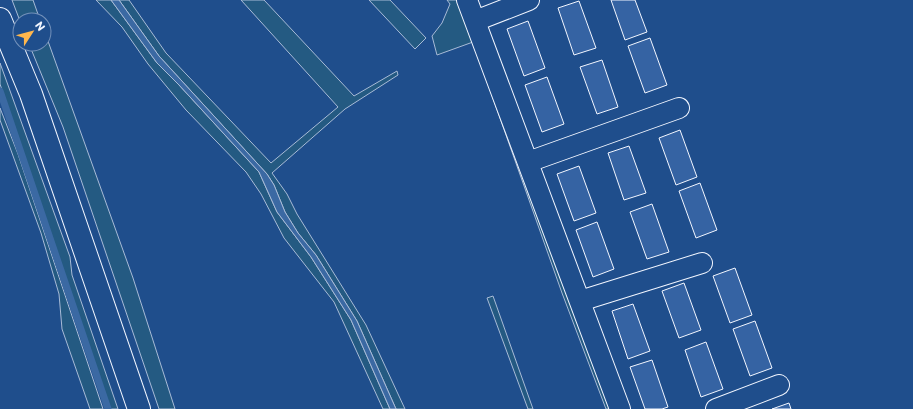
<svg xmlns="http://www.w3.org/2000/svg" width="913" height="409" font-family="Commissioner,sans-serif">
  <rect width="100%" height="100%" fill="#1f4e8c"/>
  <!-- green -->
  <path fill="#245a82" stroke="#a8bbd7" d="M12 0H33L40 20 20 21Z
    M96 0H111L157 63 179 85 259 172 277 212 311 257 351 320 390 409H383L334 302 284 238 261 194 246 172 186 110 148 64 122 27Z
    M119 0H129L166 53 271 163 338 107 241 0H264L354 96 397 71 398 75 345 109 272 173 287 194 297 214 366 325 405 409H396L357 321 316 255 298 233 285 212 274 185 267 174 159 56Z
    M369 0H390L426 38 415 49Z
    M447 0H461L615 409H606L562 293 473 42 437 55 432 36 442 23 450 4Z
    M44 30 133 278 175 409H159L63 127 29 44H44Z
    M0 63 70 257 72 275 118 409H110L0 84Z
    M0 108 18 154 103 409H90L62 329 59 294 41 233 0 120Z
    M493 296 533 409H528L487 298Z"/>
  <!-- water -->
  <path fill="#3b69a3" stroke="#a8bbd7" d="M111 0H119L159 56 267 174 274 185 285 212 298 233 316 255 357 321 396 409H390L351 320 311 257 277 212 259 172 179 85 157 63Z"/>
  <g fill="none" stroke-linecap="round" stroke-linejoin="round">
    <!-- stream -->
    <path stroke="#3b69a3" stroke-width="7" d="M0 91 108 409"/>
  </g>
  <!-- building -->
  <path fill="#3563a3" stroke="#f2f6ff" d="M611 0H635L647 32 625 40Z
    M579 1 596 48 574 55 558 8Z
    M528 21 545 68 524 76 507 29Z
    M650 38 667 85 645 93 628 46Z
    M602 60 618 107 597 114 580 67Z
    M547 77 564 124 542 132 525 85Z
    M680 130 697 177 676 185 659 138Z
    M629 146 646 193 624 200 608 153Z
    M579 166 596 213 574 221 557 174Z
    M700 183 717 230 696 238 679 191Z
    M652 204 669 252 647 259 630 212Z
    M597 222 614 269 593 277 576 230Z
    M735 268 752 315 730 323 713 276Z
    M684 283 701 330 679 338 662 291Z
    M633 304 650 351 628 359 612 311Z
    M755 321 772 368 750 376 733 329Z
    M706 342 723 389 701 397 685 350Z
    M652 360 668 407 662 409H645L630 367Z
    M789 403 791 409H772Z"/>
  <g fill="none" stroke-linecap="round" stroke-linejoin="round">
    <defs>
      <path id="street" d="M467 0 620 409
        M475 21 529 0
        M528 162 679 108
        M580 301 702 263
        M716 409 779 385"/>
      <path id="secondary" d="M0 19 31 94 139 409"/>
    </defs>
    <!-- street casing -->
    <use href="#street" stroke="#f2f6ff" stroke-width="22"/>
    <!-- secondary casing -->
    <use href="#secondary" stroke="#f2f6ff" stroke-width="24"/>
    <!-- street -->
    <use href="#street" stroke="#1f4e8c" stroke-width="20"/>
    <!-- secondary -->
    <use href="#secondary" stroke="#1f4e8c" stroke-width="22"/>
  </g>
  <!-- north arrow -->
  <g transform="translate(32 32) rotate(54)"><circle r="19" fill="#1f4e8c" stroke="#7391ba"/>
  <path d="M0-3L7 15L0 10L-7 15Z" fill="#ffb74d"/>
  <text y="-6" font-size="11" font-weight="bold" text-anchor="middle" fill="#f2f6ff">N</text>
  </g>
</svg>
